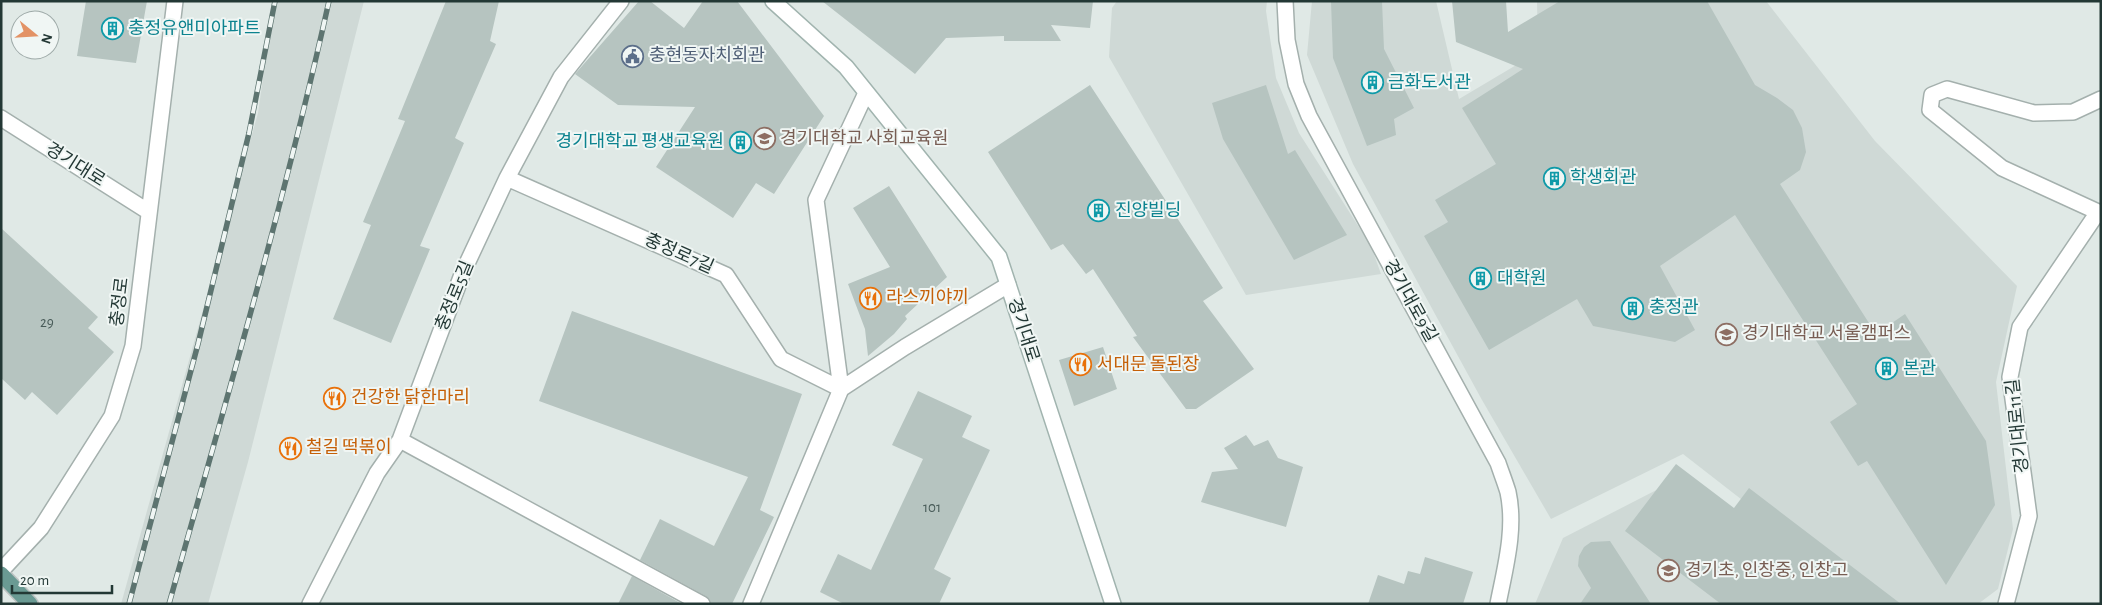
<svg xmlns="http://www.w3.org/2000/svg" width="2102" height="605" font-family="'Alegreya Sans','Noto Sans KR',sans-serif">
  <rect width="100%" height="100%" fill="#e0e9e6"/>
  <!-- built -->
  <path fill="#cfd9d6" d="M274 1H364L248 462 208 604H121L258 113Z
    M1117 1H1267L1266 11 1276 78 1299 133 1371 246 1381 274 1246 295 1109 57 1112 8Z
    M1312 1H1436L1459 99 1538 52 1537 1H1766L1875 141 2017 286 1996 382 2013 529 1998 589 1978 604H1876L1683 454 1551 519 1482 400 1353 164 1307 55Z
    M1674 481 1832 604H1535L1563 538Z"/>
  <!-- building -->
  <path fill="#b6c4c0" d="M86 1H147L136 63 77 56Z
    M446 1H499L490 41 496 44 455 138 464 143 420 246 430 249 391 343 333 319 371 225 363 222 405 121 398 119Z
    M639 1H650L684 28 703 1H737L824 116 774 194 756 183 733 218 656 167 695 107 618 105 575 74Z
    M822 1H1093L1090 28 1051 25 1061 41H1004V36L946 38 915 74Z
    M1331 1H1382L1384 49 1414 108 1394 119 1396 135 1367 146 1333 58Z
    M1452 1H1506L1508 32 1560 1H1707L1755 85 1777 98 1793 110 1802 128 1806 152 1800 170 1780 184 1876 334 1905 314 1986 441 1995 505 1946 585 1867 461 1858 466 1830 422 1857 404 1735 215 1660 266 1695 330 1675 342 1593 326 1577 299 1489 350 1424 236 1448 222 1435 200 1496 164 1462 108 1523 69 1456 42Z
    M1090 85 1223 288 1203 301 1254 369 1196 409H1186L1133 337 1137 336 1093 269 1086 274 1063 244 1051 250 988 152Z
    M1266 85 1288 154 1295 150 1347 235 1294 260 1223 139 1212 103Z
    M889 186 947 277 905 316 907 319 894 334 868 356 865 329 848 284 890 267 853 208Z
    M1 228 98 317 88 328 114 352 57 415 32 392 25 400 1 378Z
    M572 311 802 394 760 510 774 517 732 604H711L706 596 640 560 660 519 714 546 748 477 539 401Z
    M1103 347 1117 389 1074 406 1059 360Z
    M918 391 972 416 962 437 990 450 934 569 951 578 939 604H844L820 592 838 554 871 570 923 459 892 445Z
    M1246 435 1254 446 1268 440 1278 458 1303 467 1286 527 1201 502 1212 472 1238 469 1224 448Z
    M1676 464 1734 508 1749 488 1901 604H1721L1625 531Z
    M1610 541 1651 604H1580L1591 588 1578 566 1579 556 1584 547 1591 542Z
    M1425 557 1473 572 1463 604H1368L1378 575 1404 584 1408 571 1420 574Z
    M632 576 682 604H618Z"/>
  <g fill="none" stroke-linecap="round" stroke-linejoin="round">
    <defs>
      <path id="street" d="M1285 1 1287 40 1296 84 1309 116 1498 463C1501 472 1505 482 1508 492 1516 529 1505 568 1498 604
        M1 118 149 212
        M507 178 726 275 781 359 841 389
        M2098 212 2002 168 1930 110 1932 95 1947 89 2034 113 2073 112 2101 99
        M841 389 816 200 866 93
        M400 440 702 604
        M1 571 41 528 112 416 133 346 175 1
        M310 604 377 473 400 440 463 272 507 178 561 77 621 1
        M751 604 841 389 905 347 1008 285
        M2006 604 2029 516 2010 377 2020 327 2098 212 2101 214"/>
      <path id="secondary" d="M773 1 846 67 999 257 1113 604"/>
      <path id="primary" d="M1 574 30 604"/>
    </defs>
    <!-- street casing -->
    <use href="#street" stroke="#a4b0ad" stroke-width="18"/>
    <!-- secondary casing -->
    <use href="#secondary" stroke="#a1b4af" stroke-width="18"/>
    <!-- primary casing -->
    <use href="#primary" stroke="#bdc3c2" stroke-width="18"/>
    <!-- street -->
    <use href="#street" stroke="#fff" stroke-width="15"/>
    <!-- secondary -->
    <use href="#secondary" stroke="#fff" stroke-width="15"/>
    <!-- primary -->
    <use href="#primary" stroke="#6a9a93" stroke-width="15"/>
    <defs>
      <path id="rail" d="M129 604 198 344 249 133 275 1
        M169 604C225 404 284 204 329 1"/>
    </defs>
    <!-- rail casing -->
    <use href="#rail" stroke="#5d7470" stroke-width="5.5"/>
    <!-- rail -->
    <use href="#rail" stroke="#f0f6f4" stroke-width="4" stroke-dasharray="11" stroke-linecap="butt"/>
  </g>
  <!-- icons -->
  <defs>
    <symbol id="building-ring" viewBox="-11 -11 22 22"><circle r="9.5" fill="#f0f6f4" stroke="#0f9aa8" stroke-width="1.5"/><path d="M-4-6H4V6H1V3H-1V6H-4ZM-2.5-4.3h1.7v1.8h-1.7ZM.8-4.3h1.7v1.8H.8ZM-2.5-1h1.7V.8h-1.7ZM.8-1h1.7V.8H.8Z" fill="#0f9aa8"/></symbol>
    <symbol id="civic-ring" viewBox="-11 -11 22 22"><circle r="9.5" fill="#f0f6f4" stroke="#5c6f8a" stroke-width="1.5"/><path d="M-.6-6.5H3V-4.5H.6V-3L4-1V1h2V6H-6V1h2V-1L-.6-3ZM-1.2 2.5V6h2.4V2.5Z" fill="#5c6f8a"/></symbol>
    <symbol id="university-ring" viewBox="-11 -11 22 22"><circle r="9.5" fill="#f0f6f4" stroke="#8d6e63" stroke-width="1.5"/><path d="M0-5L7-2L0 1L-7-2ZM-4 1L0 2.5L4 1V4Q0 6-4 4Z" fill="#8d6e63"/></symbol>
    <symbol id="restaurant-ring" viewBox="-11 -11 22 22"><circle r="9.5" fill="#f0f6f4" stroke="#e8710a" stroke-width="1.5"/><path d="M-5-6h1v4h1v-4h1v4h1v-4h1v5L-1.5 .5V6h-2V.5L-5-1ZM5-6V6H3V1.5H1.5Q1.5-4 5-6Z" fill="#e8710a"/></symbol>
    <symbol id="school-ring" viewBox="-11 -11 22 22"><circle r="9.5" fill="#f0f6f4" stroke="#8d6e63" stroke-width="1.5"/><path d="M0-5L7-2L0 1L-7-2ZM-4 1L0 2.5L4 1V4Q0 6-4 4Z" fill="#8d6e63"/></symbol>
  </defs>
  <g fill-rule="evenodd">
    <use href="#building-ring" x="100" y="16" width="25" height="25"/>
    <use href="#civic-ring" x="620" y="44" width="25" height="25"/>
    <use href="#building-ring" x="1360" y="70" width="25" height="25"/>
    <use href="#university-ring" x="752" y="126" width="25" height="25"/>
    <use href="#building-ring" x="728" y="130" width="25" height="25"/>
    <use href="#building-ring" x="1542" y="166" width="25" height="25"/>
    <use href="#building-ring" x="1086" y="198" width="25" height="25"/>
    <use href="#building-ring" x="1468" y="266" width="25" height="25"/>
    <use href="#restaurant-ring" x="858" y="286" width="25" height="25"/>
    <use href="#building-ring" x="1620" y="296" width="25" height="25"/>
    <use href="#university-ring" x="1714" y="322" width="25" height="25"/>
    <use href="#restaurant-ring" x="1068" y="352" width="25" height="25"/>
    <use href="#building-ring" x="1874" y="356" width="25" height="25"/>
    <use href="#restaurant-ring" x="322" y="386" width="25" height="25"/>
    <use href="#restaurant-ring" x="278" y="436" width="25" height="25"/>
    <use href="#school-ring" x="1656" y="558" width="25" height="25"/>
  </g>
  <g text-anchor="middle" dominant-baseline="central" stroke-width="4" stroke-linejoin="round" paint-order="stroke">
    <!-- number labels -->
    <g font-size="15" fill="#485b58">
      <text x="47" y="322">29</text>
      <text x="932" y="507">101</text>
    </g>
    <!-- culture labels -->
    <g font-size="18" fill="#0d838f" stroke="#f0f6f4" text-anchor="start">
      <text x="128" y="29">충정유앤미아파트</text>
      <text x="1388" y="83">금화도서관</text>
      <text x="724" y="142" text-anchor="end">경기대학교 평생교육원</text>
      <text x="1570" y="178">학생회관</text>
      <text x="1115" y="211">진양빌딩</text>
      <text x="1497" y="279">대학원</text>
      <text x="1649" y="308">충정관</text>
      <text x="1903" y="369">본관</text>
    </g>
    <!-- service labels -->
    <g font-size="18" fill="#4e5e75" stroke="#f0f6f4" text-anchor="start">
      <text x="649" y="56">충현동자치회관</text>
    </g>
    <!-- education labels -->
    <g font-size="18" fill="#785e54" stroke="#f0f6f4" text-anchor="start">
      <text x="780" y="139">경기대학교 사회교육원</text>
      <text x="1742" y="334">경기대학교 서울캠퍼스</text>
      <text x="1685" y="571">경기초, 인창중, 인창고</text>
    </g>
    <!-- street labels -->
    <g font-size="18" fill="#233835" stroke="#f0f6f4">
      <text transform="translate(75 165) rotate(32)">경기대로</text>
      <text transform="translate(679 254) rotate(24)">충정로7길</text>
      <text transform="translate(455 296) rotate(-68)">충정로5길</text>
      <text transform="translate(1410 301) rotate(61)">경기대로9길</text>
      <text transform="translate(120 302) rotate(-83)">충정로</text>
      <text transform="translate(1023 330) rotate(72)">경기대로</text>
      <text transform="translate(2018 426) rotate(-96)">경기대로11길</text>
    </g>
    <!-- food labels -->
    <g font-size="18" fill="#c56008" stroke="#f0f6f4" text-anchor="start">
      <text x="886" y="298">라스끼야끼</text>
      <text x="1097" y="365">서대문 돌된장</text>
      <text x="351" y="398">건강한 닭한마리</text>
      <text x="306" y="448">철길 떡볶이</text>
    </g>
  </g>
  <!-- border -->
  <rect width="2102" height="605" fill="none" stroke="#233835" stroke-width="5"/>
  <!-- north arrow -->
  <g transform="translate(35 35) rotate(108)"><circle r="24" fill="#f0f6f4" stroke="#9eaaa8"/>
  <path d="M0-4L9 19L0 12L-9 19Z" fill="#e39265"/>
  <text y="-8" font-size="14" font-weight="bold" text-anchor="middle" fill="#233835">N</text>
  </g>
  <!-- scale -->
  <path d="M12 585v8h100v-8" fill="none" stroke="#233835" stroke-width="2.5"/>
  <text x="20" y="585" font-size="15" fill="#233835" stroke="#f0f6f4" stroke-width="4" paint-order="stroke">20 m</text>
</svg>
